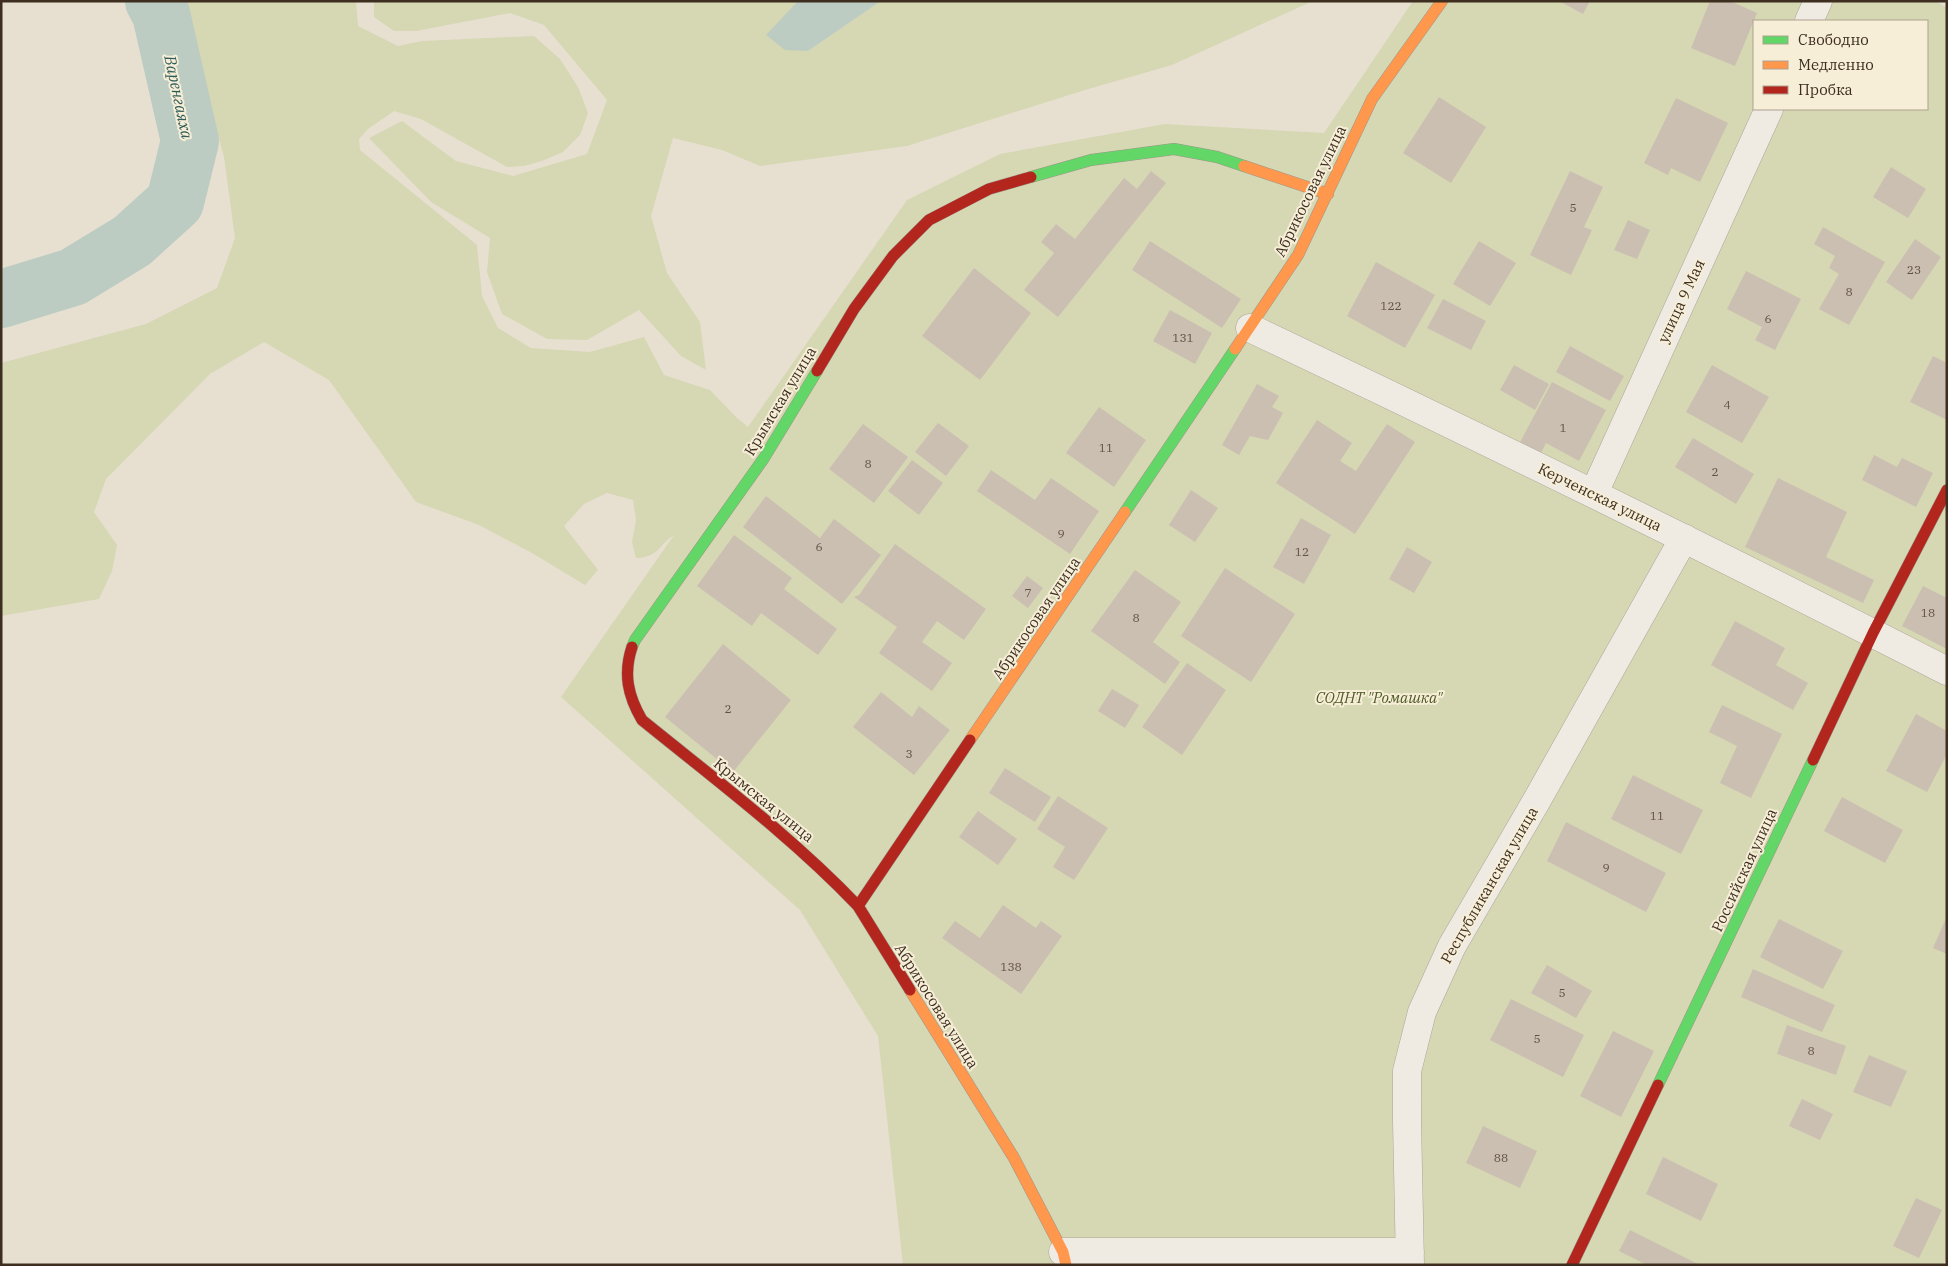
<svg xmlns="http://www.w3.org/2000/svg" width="1948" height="1266" font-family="'IBM Plex Serif',serif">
  <rect width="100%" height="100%" fill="#e7e0d1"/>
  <!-- green -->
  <path fill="#d6d7b3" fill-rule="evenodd" d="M181 1H356L358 26 398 46 422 41 534 36 560 59 578 87 588 113 580 135 563 152 542 161 524 166 507 167 421 119 394 111 368 129 359 139 360 150 477 245 482 296 498 328 531 348 590 352 644 337 664 375 710 390 737 418 748 427 907 200 1000 154 1165 124 1324 133 1413 1H1936L1947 8V1256L1943 1265H903L878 1036 800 910 561 697 674 535C658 545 660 557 636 558L632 542 636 520 633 500 607 493 584 504 564 526 598 570 585 585 532 553 479 525 416 502 329 380 264 342 210 374 106 479 94 512 117 545 112 571 99 599 1 616V363L146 324 217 288 235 238 224 157ZM1754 21H1927V109H1754Z
    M374 1H798L794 5 808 51 881 1H1313L1172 65 1085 90 907 146 760 166 722 150 673 138 651 216 667 273 700 322 706 370 681 356 639 310 587 340 547 339 502 314 487 272 490 238 431 202 369 138 402 121 456 161 513 176 587 154 607 100 544 25 510 13 416 31H394L374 17Z"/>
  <!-- water -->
  <path fill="#bcccc2" d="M798 1H881L808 51 785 50 766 35Z"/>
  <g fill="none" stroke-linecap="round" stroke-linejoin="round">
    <!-- river -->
    <path stroke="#bcccc2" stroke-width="58" d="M1 299 73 277 132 241 175 202 190 141 161 14 154 1"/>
  </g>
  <!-- building -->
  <path fill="#cbbfb2" d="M1559 1H1590L1583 14Z
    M1710 1H1730L1757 13 1735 66 1691 48Z
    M1439 97 1486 127 1451 183 1403 153Z
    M1676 98 1728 123 1700 182 1671 168 1668 175 1644 163Z
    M1891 167 1926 189 1908 218 1873 197Z
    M1151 171 1166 183 1058 317 1024 290 1054 253 1041 242 1056 224 1075 239 1124 178 1137 189Z
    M1570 171 1603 187 1584 227 1592 230 1571 275 1530 255Z
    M1628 220 1650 230 1637 259 1614 250Z
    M1823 227 1885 262 1849 325 1819 309 1839 274 1829 268 1835 256 1814 244Z
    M1915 239 1941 257 1912 300 1886 282Z
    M1150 241 1241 299 1222 328 1132 270Z
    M1479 241 1516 263 1490 306 1453 284Z
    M1376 262 1435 295 1405 348 1347 316Z
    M974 268 1031 313 980 380 922 336Z
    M1746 271 1801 299 1775 350 1755 340 1762 327 1727 309Z
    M1443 299 1486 321 1471 350 1427 328Z
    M1170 310 1212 333 1195 364 1153 341Z
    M1570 346 1624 376 1610 401 1556 372Z
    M1933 356 1947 363V420L1910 402Z
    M1514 365 1549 384 1535 410 1500 390Z
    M1712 365 1769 397 1742 443 1686 412Z
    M1552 382 1606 410 1579 461 1546 443 1539 457 1518 446Z
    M1257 384 1279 396 1272 407 1283 413 1268 440 1250 436 1239 455 1222 445Z
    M1099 407 1146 440 1114 487 1066 453Z
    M1317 420 1352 443 1340 461 1356 471 1387 424 1415 442 1355 534 1276 483Z
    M938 423 969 446 946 476 915 452Z
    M863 424 908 457 874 503 829 469Z
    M1693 438 1754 474 1736 504 1675 467Z
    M1874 455 1897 467 1902 458 1933 473 1916 507 1862 480Z
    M912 460 943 483 919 515 888 491Z
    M991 470 1035 500 1051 478 1099 511 1070 554 977 491Z
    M1778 478 1847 512 1826 557 1874 580 1863 603 1745 547Z
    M1191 490 1218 508 1195 542 1169 525Z
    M766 496 820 538 834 519 881 555 842 604 743 527Z
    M1301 518 1331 535 1304 584 1273 567Z
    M734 535 792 578 784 589 837 629 818 655 761 613 752 626 697 586Z
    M895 544 986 609 964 640 937 621 922 642 952 663 932 691 879 653 897 627 854 597 859 595Z
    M1407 547 1432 562 1414 593 1389 579Z
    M1225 568 1295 614 1251 682 1181 636Z
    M1135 570 1181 602 1153 642 1180 662 1165 684 1091 631Z
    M1027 576 1043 588 1028 608 1012 596Z
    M1923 586 1947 598V649L1902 626Z
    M1735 621 1785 648 1776 665 1808 683 1793 710 1711 665Z
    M723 644 791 700 733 772 665 717Z
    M1187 663 1226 690 1182 755 1142 727Z
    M1112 689 1139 705 1125 728 1098 711Z
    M881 692 912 717 919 706 950 730 914 775 853 727Z
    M1722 705 1782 734 1751 798 1720 783 1737 746 1709 732Z
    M1916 714 1947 731V754L1927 792 1886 771Z
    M1005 768 1051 797 1035 822 989 793Z
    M1633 775 1703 810 1681 854 1611 819Z
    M1058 796 1108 828 1074 880 1053 867 1065 847 1037 829Z
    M1842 797 1903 830 1885 863 1824 831Z
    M978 811 1017 839 998 865 959 837Z
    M1566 822 1666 873 1646 912 1547 861Z
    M1003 905 1036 928 1041 921 1062 936 1021 994 942 938 955 921 980 938Z
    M1947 916V954L1933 948Z
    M1779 919 1843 951 1823 989 1760 957Z
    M1547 965 1592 991 1576 1018 1531 993Z
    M1753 969 1835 1005 1822 1032 1741 997Z
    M1511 999 1584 1035 1563 1077 1490 1040Z
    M1787 1025 1846 1046 1836 1075 1777 1054Z
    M1613 1031 1654 1051 1621 1117 1580 1096Z
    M1869 1055 1907 1071 1891 1107 1853 1092Z
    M1802 1099 1833 1114 1820 1140 1789 1126Z
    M1483 1126 1537 1151 1520 1188 1466 1163Z
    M1663 1157 1718 1184 1701 1221 1646 1194Z
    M1916 1198 1942 1210 1919 1258 1893 1246Z
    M1630 1230 1700 1265H1647L1619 1251Z"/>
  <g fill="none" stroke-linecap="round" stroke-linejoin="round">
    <defs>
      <path id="street" d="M1809 21 1818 1
        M1250 328C1484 439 1716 553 1947 671
        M1594 493 1769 109
        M1063 1252H1410
        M1410 1265 1407 1121V1071L1422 1012 1452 946 1537 800 1684 538"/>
      <path id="fast" d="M1031 177 1091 160 1174 149 1217 157 1244 166
        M1125 512 1235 349
        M632 647 635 640 764 458 817 371
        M1658 1085 1813 760"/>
      <path id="slow" d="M1244 166 1328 194
        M1235 349 1298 255 1372 99 1442 1
        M970 740 1125 512
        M910 990 1014 1158 1063 1252 1066 1265"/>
      <path id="jam" d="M817 371 854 309 893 256 929 220 989 189 1031 177
        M632 647C623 674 628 696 642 720 716 780 792 837 858 906
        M1813 760 1873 633 1947 490
        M910 990 858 906 970 740
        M1572 1265 1658 1085"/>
    </defs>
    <!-- street casing -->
    <use href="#street" stroke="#ada599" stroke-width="29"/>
    <!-- fast casing -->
    <use href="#fast" stroke="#9c958a" stroke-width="12"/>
    <!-- slow casing -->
    <use href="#slow" stroke="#9c958a" stroke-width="12"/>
    <!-- jam casing -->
    <use href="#jam" stroke="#9c958a" stroke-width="12"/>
    <!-- street -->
    <use href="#street" stroke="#efebe3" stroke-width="28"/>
    <!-- fast -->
    <use href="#fast" stroke="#63d668" stroke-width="11"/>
    <!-- slow -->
    <use href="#slow" stroke="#ff974d" stroke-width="11"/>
    <!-- jam -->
    <use href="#jam" stroke="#b3261e" stroke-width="11"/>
  </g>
  <g text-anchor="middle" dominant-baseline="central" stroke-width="4" stroke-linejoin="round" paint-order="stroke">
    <!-- number labels -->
    <g font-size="12" fill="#605244">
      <text x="1573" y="207">5</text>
      <text x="1914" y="269">23</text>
      <text x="1849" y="291">8</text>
      <text x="1391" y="305">122</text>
      <text x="1768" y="318">6</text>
      <text x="1183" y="337">131</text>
      <text x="1727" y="404">4</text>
      <text x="1563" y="427">1</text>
      <text x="1106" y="447">11</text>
      <text x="868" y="463">8</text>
      <text x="1715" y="471">2</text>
      <text x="1061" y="533">9</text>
      <text x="819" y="546">6</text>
      <text x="1302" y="551">12</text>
      <text x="1028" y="592">7</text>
      <text x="1928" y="612">18</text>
      <text x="1136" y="617">8</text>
      <text x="728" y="708">2</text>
      <text x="909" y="753">3</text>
      <text x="1657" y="815">11</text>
      <text x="1606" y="867">9</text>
      <text x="1011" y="966">138</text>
      <text x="1562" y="992">5</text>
      <text x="1537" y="1038">5</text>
      <text x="1811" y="1050">8</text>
      <text x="1501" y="1157">88</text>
    </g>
    <!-- street labels -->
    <g font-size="15" fill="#3d2e20" stroke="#f7eed8">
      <text transform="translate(1310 191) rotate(-64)">Абрикосовая улица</text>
      <text transform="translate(1681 301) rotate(-65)">улица 9 Мая</text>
      <text transform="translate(780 401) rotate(-59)">Крымская улица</text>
      <text transform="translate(1600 497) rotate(26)">Керченская улица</text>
      <text transform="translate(1036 618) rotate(-56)">Абрикосовая улица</text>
      <text transform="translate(764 800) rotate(39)">Крымская улица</text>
      <text transform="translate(1744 870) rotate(-65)">Российская улица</text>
      <text transform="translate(1489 885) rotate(-60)">Республиканская улица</text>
      <text transform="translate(937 1006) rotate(58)">Абрикосовая улица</text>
    </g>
    <!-- park labels -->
    <g font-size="15" font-style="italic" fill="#4d5a26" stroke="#f7eed8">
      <text x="1379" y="697">СОДНТ "Ромашка"</text>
    </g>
    <!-- water labels -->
    <g font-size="16" font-style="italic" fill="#2f5d5a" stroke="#f7eed8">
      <text transform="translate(179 97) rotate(78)">Варенгаяха</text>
    </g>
  </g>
  <!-- border -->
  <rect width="1948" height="1266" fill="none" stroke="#3d2e20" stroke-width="5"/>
  <!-- legend -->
  <rect x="1753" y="20" width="175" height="90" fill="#f7eed8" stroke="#ada18e"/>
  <rect x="1763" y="36" width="25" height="8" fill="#63d668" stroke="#ada18e"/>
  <text x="1798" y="45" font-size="15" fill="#3d2e20">Свободно</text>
  <rect x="1763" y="61" width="25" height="8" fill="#ff974d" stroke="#ada18e"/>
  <text x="1798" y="70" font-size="15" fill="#3d2e20">Медленно</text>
  <rect x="1763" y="86" width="25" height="8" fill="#b3261e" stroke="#ada18e"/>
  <text x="1798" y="95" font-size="15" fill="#3d2e20">Пробка</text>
</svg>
